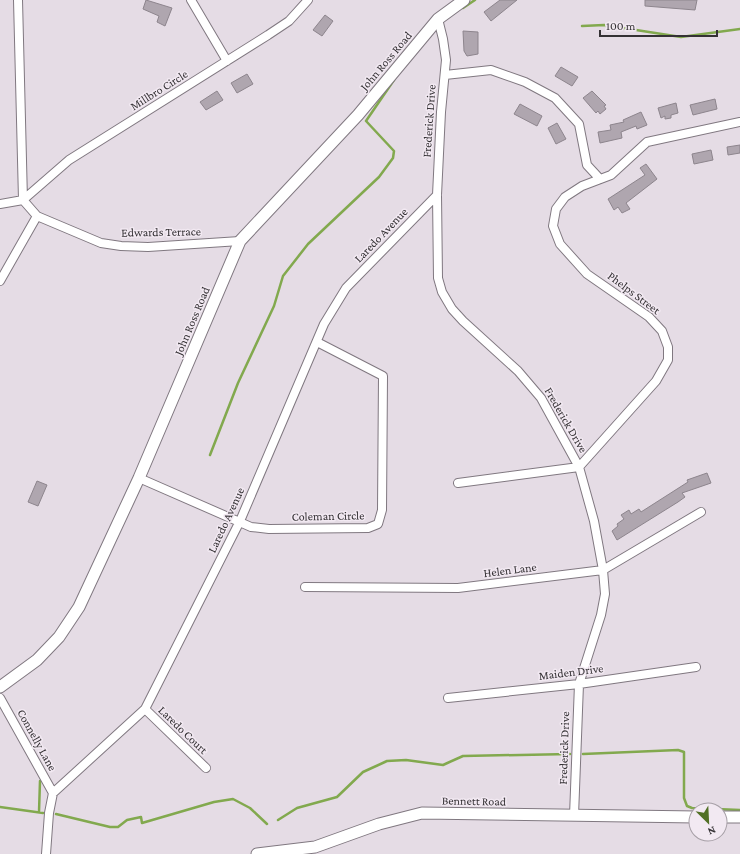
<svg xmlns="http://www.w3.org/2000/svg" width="740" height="854" font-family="'Crimson Pro',serif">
  <rect width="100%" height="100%" fill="#e5dce5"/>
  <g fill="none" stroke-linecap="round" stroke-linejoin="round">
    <!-- stream -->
    <path stroke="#82a94e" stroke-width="2.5" d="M463 8 475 0
      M582 26 604 25 681 37 740 29
      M210 455 238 383 274 306 283 276 308 244 379 177 393 158 394 151 366 121 394 80
      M583 754 678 750 684 752V798L687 806 692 808 740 810
      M0 807 43 813
      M39 812 40 781
      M56 814 110 827H118L127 820 141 817 142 823 214 802 233 799 250 808 267 824
      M278 820 297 808 337 797 363 772 387 761 406 760 443 765 463 756 570 754"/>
  </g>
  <!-- building -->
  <path fill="#afa6af" stroke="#8d858d" d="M146 0 172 8 165 26 157 22 159 16 143 9Z
    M500 0H517L491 21 484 12Z
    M645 0H697L695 10 645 6Z
    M325 15 333 21 322 36 313 30Z
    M463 31 478 32V54L467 56 464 51Z
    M561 67 578 77 572 86 555 76Z
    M247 74 253 84 237 93 231 83Z
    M217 91 223 100 206 110 200 102Z
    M592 91 606 105 604 106 606 109 600 114 598 111 596 113 583 98Z
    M715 99 717 109 693 115 690 105Z
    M676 103 678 113 671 115V118L665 119V116L661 118 658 108Z
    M520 104 542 116 537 126 514 114Z
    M641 112 647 125 637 129 636 126 621 132 622 138 600 143 598 132 611 130 610 125 624 122 623 120Z
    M557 123 566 139 556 144 548 128Z
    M740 145V153L728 155 727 147Z
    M711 150 713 160 694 164 692 154Z
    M646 164 657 179 626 203 630 209 622 213 618 207 614 210 608 199 645 175 640 168Z
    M707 473 711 483 682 493 685 497 678 502 617 540 612 531 618 526 617 524 624 519 621 515 629 510 631 514 639 509 641 512 688 482 687 480Z
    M37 481 47 485 38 506 28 502Z"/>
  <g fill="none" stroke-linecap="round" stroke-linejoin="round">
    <defs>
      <path id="street" d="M18 0 23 200
        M191 0 227 61
        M438 19 443 39 446 60 441 112 437 195 438 278 442 292 452 309 463 321 518 371 541 398 579 467 594 521 603 570 605 594 601 615 579 684 574 816
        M445 75 491 70 525 82 555 98 579 124 587 165 600 179
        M23 200 69 160 268 35 289 21 308 0
        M0 204 23 200 37 216 101 243 121 246 148 247 240 241
        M0 281 37 216
        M139 478 251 527 269 529 368 528 378 524 382 510 383 376 317 342
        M458 483 579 467 656 381 668 360V347L662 331 649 317 587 274 560 244 553 226 556 209 565 197 582 186 611 175 647 142 740 122
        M305 587 458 588 603 570 701 512
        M0 698 53 793
        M448 698 579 684 696 667
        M145 709 206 768
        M46 854 49 813 53 793 145 709 240 521 324 324 346 288 437 195"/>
      <path id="secondary" d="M0 687 37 660 59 637 79 607 139 478 240 241 358 115 438 19 464 0
        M720 817H740
        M257 854 315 847 379 824 422 813 696 817"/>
    </defs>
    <!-- street casing -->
    <use href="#street" stroke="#807880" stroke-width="10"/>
    <!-- secondary casing -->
    <use href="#secondary" stroke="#807880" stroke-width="13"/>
    <!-- street -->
    <use href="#street" stroke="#fff" stroke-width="8"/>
    <!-- secondary -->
    <use href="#secondary" stroke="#fff" stroke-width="11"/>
  </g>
  <g text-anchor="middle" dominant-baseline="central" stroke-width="3" stroke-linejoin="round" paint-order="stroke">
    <!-- street labels -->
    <g font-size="12" fill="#343134" stroke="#f2e9f2">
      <text transform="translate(386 61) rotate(-50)">John Ross Road</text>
      <text transform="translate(159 90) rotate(-32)">Millbro Circle</text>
      <text transform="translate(429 121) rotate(-86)">Frederick Drive</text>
      <text transform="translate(161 232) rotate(-1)">Edwards Terrace</text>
      <text transform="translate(381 235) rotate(-46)">Laredo Avenue</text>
      <text transform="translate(634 293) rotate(37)">Phelps Street</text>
      <text transform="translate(192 321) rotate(-67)">John Ross Road</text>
      <text transform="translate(566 420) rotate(60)">Frederick Drive</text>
      <text transform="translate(328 516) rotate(-1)">Coleman Circle</text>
      <text transform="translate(226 520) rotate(-65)">Laredo Avenue</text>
      <text transform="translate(510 570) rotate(-7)">Helen Lane</text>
      <text transform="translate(571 672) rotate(-7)">Maiden Drive</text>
      <text transform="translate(183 730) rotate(44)">Laredo Court</text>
      <text transform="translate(37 740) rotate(61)">Connelly Lane</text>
      <text transform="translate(564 748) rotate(-88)">Frederick Drive</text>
      <text transform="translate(474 801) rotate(1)">Bennett Road</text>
    </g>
  </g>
  <!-- north arrow -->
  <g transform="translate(708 822) rotate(156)"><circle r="19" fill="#f2e9f2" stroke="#a69fa6"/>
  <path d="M0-3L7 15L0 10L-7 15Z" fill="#527026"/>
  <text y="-6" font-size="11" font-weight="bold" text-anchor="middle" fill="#343134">N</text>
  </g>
  <!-- scale -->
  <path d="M600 30v6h117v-6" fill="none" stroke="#343134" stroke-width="2"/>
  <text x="606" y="30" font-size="12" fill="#343134" stroke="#f2e9f2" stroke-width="3" paint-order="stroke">100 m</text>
</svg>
